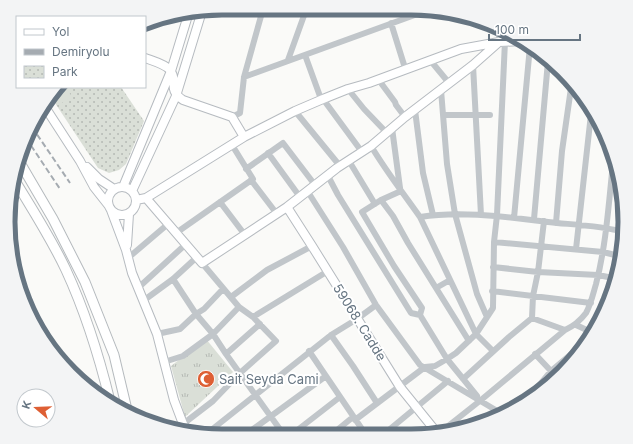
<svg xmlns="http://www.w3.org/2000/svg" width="633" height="444" font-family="Inter,sans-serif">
  <defs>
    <pattern id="grass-tufts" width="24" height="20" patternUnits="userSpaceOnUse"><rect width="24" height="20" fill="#dadfd7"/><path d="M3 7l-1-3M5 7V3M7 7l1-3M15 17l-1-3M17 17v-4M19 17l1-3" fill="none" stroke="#b5b9b4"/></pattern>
    <pattern id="park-dots" width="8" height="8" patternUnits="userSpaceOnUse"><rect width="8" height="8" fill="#dadfd7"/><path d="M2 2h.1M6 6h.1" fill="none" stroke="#b5b9b4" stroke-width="1.8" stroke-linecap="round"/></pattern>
  </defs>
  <rect width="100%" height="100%" fill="#fafaf8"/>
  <!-- grass -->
  <path fill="url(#grass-tufts)" d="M206 339 233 372 185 417 171 366Z"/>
  <!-- park -->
  <path fill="url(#park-dots)" d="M57 87H121L144 121 126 164 119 170 109 173 98 168 51 97Z"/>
  <!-- garden -->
  <path fill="#dadfd7" d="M57 87H66L72 97 60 104 53 94Z"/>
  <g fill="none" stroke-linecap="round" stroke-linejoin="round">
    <defs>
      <path id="secondary" d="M145 58C153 61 165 64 170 70 179 81 166 89 183 100L232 117 244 137
        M45 107 80 161 94 187 109 206
        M87 167 99 179 114 189
        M108 201a14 14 0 1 1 28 0a14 14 0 1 1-28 0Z
        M123 187 171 71 189 12
        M132 191 176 96 202 11
        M146 198 202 263 287 207 337 168 371 146 405 117 473 65 499 42
        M136 200 146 198 244 137 295 111 323 99 348 89 369 83 461 49 499 42 523 41
        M287 207 312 246 400 387 438 434
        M111 210 126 250 132 273 157 334 174 400 183 424 187 430
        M127 245 129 214"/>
      <path id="primary" d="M19 161 53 219 85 282 114 355 128 414
        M14 179C32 209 51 238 66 270 85 311 99 356 110 401"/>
    </defs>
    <!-- secondary casing -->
    <use href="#secondary" stroke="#b6bbc0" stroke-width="10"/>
    <!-- primary casing -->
    <use href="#primary" stroke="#b5babe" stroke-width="11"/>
    <!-- street -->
    <path stroke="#c1c6ca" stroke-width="6" d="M235 8 261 15
      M391 23 405 68
      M499 29V42
      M305 55 321 99
      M288 60 306 10
      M430 60 449 83
      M473 65 481 215
      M244 77 423 12
      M378 79 395 102 396 105 405 117
      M348 89 364 109 386 132
      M441 90 447 164 455 214 477 294 487 317
      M323 99 362 152
      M415 110 423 173 433 215
      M295 111 340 166
      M443 115H490
      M232 117 240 113 244 77 263 9
      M392 128 400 188
      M371 146C386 171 403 193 420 217 465 210 512 218 557 223 580 225 602 226 624 232
      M268 153 300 197
      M349 161 375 204
      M246 169 283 143 315 185
      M328 176 338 195 411 313 420 315
      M251 180 277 214
      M401 191 381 200 362 212 394 266 422 308 420 315
      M308 192 343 247 376 305 420 365 504 415
      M381 200 393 216 408 243 469 341
      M220 202 245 235
      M420 217 476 334 493 351
      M514 218 530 46
      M534 219 548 61
      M556 223 562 151 572 81
      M176 233 253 179 232 145
      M494 242 603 252 619 256
      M576 249 591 114
      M128 258 168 224
      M493 267 538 272 598 275 613 278
      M173 279 196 314 213 334 226 354 284 435
      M138 288 186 244
      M436 288 450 280
      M492 291 591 303
      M231 297 267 270 312 246
      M143 301 173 279 197 257
      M420 315 447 359 477 396
      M253 317 328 271
      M532 318 565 330
      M576 325 591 332
      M157 334 180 329 196 314 204 309 223 289
      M331 335 353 366 377 403
      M309 351 366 435
      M226 354 260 324
      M535 354 551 371
      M164 362 183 356 213 334 239 307
      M463 379 509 337 532 318 533 296 538 272 544 221
      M528 399 551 371 576 350H577
      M355 420 425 367 435 366 447 359 456 353 476 334 493 308 494 242 497 215 505 41
      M183 424 213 401 240 373 276 341 253 317 239 307 202 263
      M384 434 448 381
      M424 434 433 427
      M438 434 481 400 565 330C574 326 580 321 586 313 591 304 593 294 596 284 607 242 609 197 614 154
      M205 435 331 335 357 319 376 305
      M245 435 326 376
      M291 435 340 397
      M331 435 353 417"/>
    <!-- secondary -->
    <use href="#secondary" stroke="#fff" stroke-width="8"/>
    <!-- primary -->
    <use href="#primary" stroke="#fff" stroke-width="9"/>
    <!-- rail -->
    <path stroke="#a5abb1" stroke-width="2" stroke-dasharray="6 3" stroke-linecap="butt" d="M32 127 70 183
      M26 138 60 189"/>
  </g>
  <!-- icons -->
  <defs>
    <symbol id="mosque-disc" viewBox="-11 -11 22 22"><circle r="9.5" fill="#de5f34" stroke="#fff"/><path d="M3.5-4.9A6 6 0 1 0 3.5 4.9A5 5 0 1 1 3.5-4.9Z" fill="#fff"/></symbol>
  </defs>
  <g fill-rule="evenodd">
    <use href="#mosque-disc" x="196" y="369" width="20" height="20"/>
  </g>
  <g text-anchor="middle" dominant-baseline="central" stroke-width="4" stroke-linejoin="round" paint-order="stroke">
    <!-- street labels -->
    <g font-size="13" fill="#667582" stroke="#fff">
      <text transform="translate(360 322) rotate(58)">59068. Cadde</text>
    </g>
    <!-- poi labels -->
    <g font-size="13" fill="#667582" stroke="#fff" text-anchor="start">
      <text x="219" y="379">Sait Seyda Cami</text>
    </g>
  </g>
  <!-- crop -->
  <path d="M0 0H633V444H0ZM222 15H411A207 207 0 0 1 618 222V222A207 207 0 0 1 411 429H222A207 207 0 0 1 15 222V222A207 207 0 0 1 222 15Z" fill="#f3f4f5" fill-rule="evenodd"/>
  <path fill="none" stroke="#667582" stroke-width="5" d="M222 15H411A207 207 0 0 1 618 222V222A207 207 0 0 1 411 429H222A207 207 0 0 1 15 222V222A207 207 0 0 1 222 15Z"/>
  <!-- legend -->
  <rect x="16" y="16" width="130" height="72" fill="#ffffff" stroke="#c2c8cd"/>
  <rect x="24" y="29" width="20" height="6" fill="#ffffff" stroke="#c2c8cd"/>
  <text x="52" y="36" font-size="12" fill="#667582">Yol</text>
  <rect x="24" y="49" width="20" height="6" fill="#a5abb1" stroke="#c2c8cd"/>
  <text x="52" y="56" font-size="12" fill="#667582">Demiryolu</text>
  <rect x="24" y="66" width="20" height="12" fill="url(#park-dots)" stroke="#c2c8cd"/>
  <text x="52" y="76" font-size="12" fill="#667582">Park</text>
  <!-- north arrow -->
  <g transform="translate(36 408) rotate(289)"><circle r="19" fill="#ffffff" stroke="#c2c8cd"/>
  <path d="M0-3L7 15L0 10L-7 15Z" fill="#de5f34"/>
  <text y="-6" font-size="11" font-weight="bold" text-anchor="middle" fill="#667582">K</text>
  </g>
  <!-- scale -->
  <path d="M489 34v6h91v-6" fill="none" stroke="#667582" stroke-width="2"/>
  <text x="495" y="34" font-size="12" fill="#667582" stroke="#ffffff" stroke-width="3" paint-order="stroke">100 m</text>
</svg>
